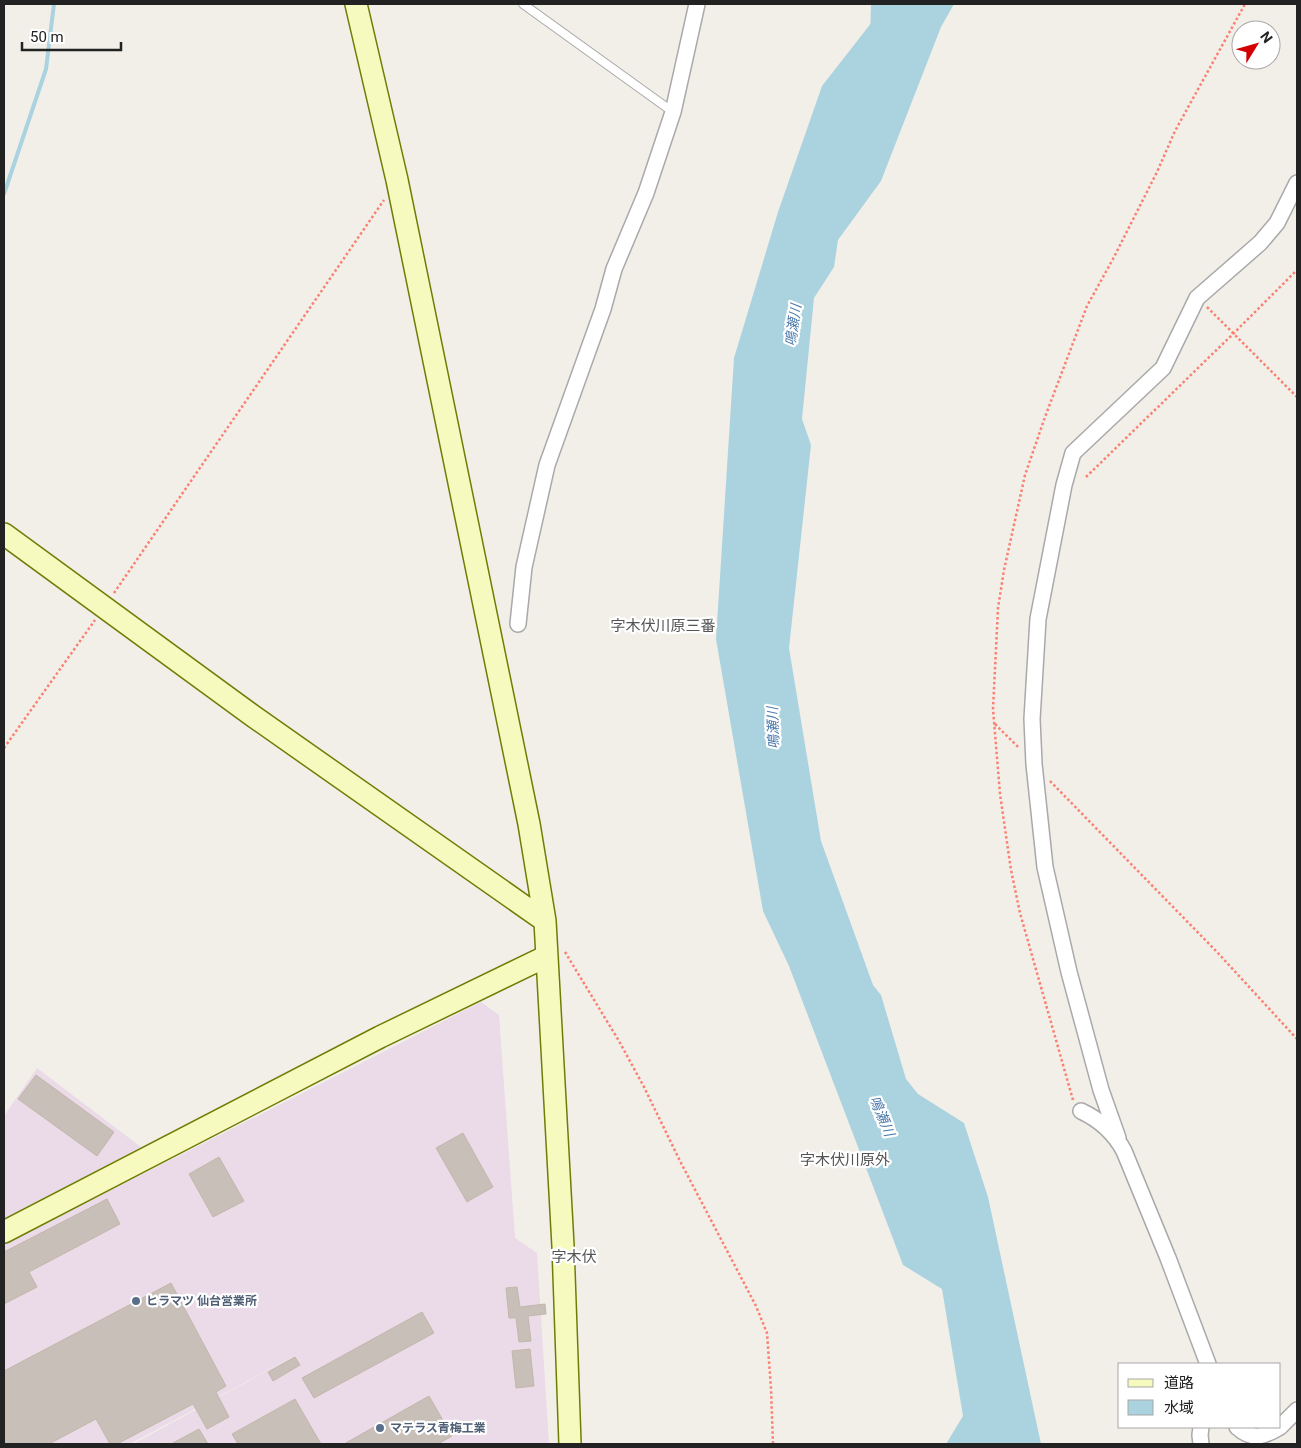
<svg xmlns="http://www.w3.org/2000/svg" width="1301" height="1448" font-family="Roboto,'Noto Sans JP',sans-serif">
  <rect width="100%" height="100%" fill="#f2efe9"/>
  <!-- industrial -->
  <path fill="#ebdbe8" d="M481 1002 499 1015 515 1238 537 1253 549 1444H133L322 1341 130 1444H4V1245Z
    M37 1068 141 1147 4 1219V1116Z"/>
  <!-- water -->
  <path fill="#aad3df" d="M886 4H954L941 27 881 181 838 240 834 267 814 298 802 419 811 445 789 648 821 841 873 985 881 995 906 1079 918 1094 964 1123 988 1197 1041 1444H946L963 1416 942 1289 903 1265 789 966 763 911 716 639 734 358 778 212 822 86Z"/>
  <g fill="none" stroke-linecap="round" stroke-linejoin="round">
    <!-- stream -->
    <path stroke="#aad3df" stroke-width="4" d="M4 194 46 69 54 4"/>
    <!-- river -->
    <path stroke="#aad3df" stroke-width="24" d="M882 40 883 4"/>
  </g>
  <!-- building -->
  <path fill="#c7bfb8" stroke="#c4b6ab" d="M36 1075 114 1132 97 1156 18 1099Z
    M463 1133 493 1187 467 1202 436 1148Z
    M219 1157 244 1201 213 1217 189 1174Z
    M107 1199 120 1224 29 1272 37 1287 4 1304V1252Z
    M171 1283 226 1386 216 1392 229 1417 207 1429 193 1404 117 1444H110L96 1419 49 1444H4V1371Z
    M517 1287 520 1307 545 1304 546 1314 528 1316 531 1341 519 1342 516 1318H509L506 1288Z
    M422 1312 434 1333 314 1398 302 1378Z
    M530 1349 534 1386 516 1388 512 1351Z
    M295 1357 300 1365 273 1381 268 1372Z
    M429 1396 452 1436 438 1444H344Z
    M295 1399 321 1444H238L232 1434Z
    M199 1429 208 1444H171Z"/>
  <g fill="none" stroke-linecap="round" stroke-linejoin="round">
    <defs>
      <path id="lane" d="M523 4 673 112"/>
      <path id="street" d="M518 624 524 567 547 465 603 309 614 269 646 193 673 112 697 4
        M1081 1111C1100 1120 1114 1132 1124 1151L1168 1258 1208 1364
        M1118 1138 1101 1090 1069 972 1045 867 1034 764 1032 719 1038 619 1064 485 1073 453 1163 368 1197 298 1260 243 1277 223 1297 183
        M1237 1427C1253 1441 1263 1437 1280 1427
        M1280 1427 1297 1410
        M1201 1444 1200 1435 1201 1427"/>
      <path id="secondary" d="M356 4 397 180 529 824 545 921 563 1246 570 1444
        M4 534 253 716 545 921
        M4 1232 380 1037 547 956"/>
    </defs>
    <!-- lane casing -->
    <use href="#lane" stroke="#a9a9a9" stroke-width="10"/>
    <!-- street casing -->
    <use href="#street" stroke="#a9a9a9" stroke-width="18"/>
    <!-- secondary casing -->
    <use href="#secondary" stroke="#707d05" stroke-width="24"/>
    <!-- path -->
    <path stroke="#fa8072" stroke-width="2.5" stroke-dasharray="2.5 2.5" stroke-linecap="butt" d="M1207 307 1297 397
      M1086 477 1234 333 1297 270
      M114 593 384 200
      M995 724 1019 748
      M4 748 95 620
      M1050 781 1217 952 1297 1039
      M565 952 619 1041 644 1087 680 1161 756 1306 767 1333 771 1389 773 1444
      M1073 1100 1020 913 1011 870 1000 794 993 709 998 608 1004 570 1025 475 1045 417 1087 306 1113 259 1157 172 1175 131 1245 4"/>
    <!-- lane -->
    <use href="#lane" stroke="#fff" stroke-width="8"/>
    <!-- street -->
    <use href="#street" stroke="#fff" stroke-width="15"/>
    <!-- secondary -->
    <use href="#secondary" stroke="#f7fabf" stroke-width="21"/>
  </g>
  <!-- markers -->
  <g fill="#5c6f8a" stroke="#fff" stroke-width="2">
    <circle cx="136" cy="1301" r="5"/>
    <circle cx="380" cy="1428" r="5"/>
  </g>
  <g text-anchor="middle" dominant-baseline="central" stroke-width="4.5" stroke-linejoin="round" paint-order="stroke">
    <!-- service labels -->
    <g font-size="12" font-weight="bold" fill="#4e5e75" stroke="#fff" text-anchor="start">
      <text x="146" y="1301">ヒラマツ 仙台営業所</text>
      <text x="390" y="1428">マテラス青梅工業</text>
    </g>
    <!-- water labels -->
    <g font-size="14" font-style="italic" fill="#4a7aab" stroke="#fff">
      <text transform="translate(793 325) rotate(-82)">鳴瀬川</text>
      <text transform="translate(773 728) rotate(-92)">鳴瀬川</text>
      <text transform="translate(882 1116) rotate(67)">鳴瀬川</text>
    </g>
    <!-- quarter labels -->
    <g font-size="15" fill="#555" stroke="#fff">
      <text x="663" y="626">字木伏川原三番</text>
      <text x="845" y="1160">字木伏川原外</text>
      <text x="574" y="1257">字木伏</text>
    </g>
  </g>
  <!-- border -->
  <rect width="1301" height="1448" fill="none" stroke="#222222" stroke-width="10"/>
  <!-- legend -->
  <rect x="1118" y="1363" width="162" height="65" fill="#ffffff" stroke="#a7a7a7"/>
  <rect x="1128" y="1379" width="25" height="8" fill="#f7fabf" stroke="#a7a7a7"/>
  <text x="1164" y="1388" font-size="15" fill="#222222">道路</text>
  <rect x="1128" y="1400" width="25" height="15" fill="#aad3df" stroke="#a7a7a7"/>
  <text x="1164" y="1413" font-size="15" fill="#222222">水域</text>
  <!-- north arrow -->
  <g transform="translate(1256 45) rotate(53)"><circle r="24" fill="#ffffff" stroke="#a7a7a7"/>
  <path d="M0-4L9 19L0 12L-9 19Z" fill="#d40000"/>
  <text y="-8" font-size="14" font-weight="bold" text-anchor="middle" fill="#222222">N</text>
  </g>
  <!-- scale -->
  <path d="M22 42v8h99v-8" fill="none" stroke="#222222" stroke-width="2.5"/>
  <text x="30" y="42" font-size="15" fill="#222222" stroke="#ffffff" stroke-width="4" paint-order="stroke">50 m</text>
</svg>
